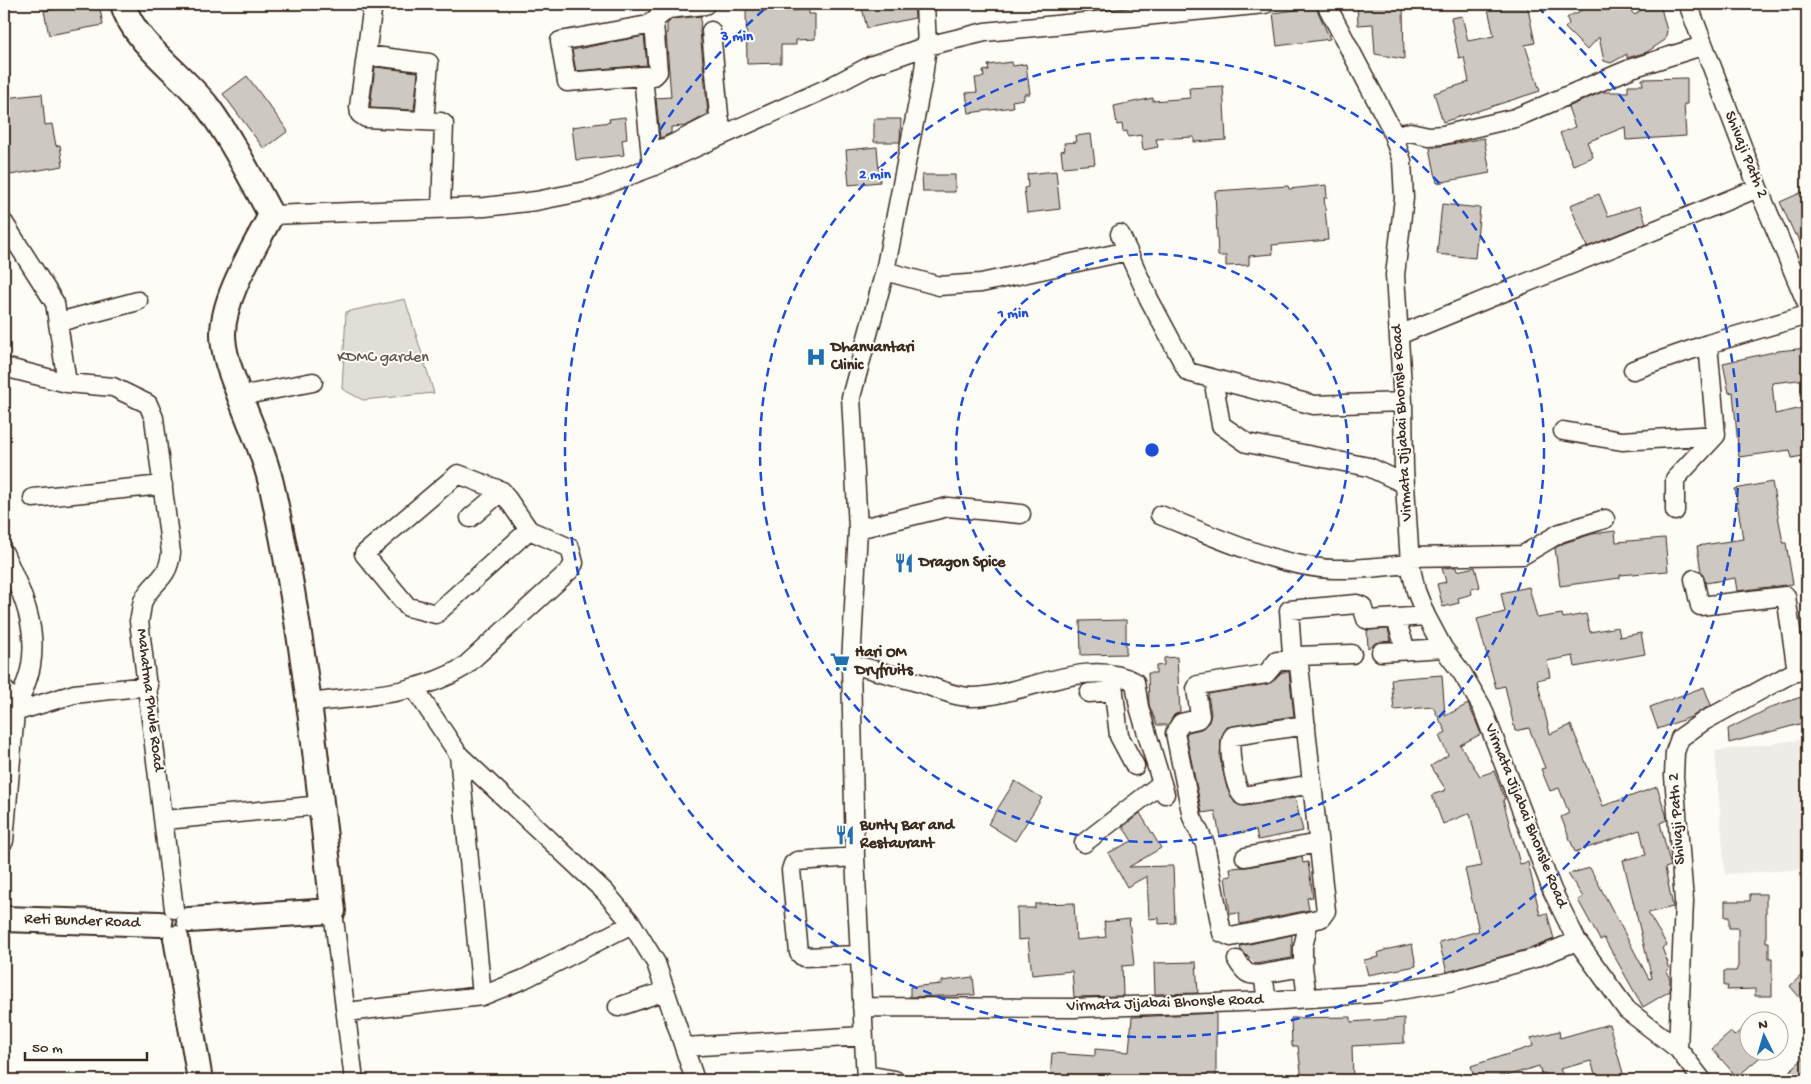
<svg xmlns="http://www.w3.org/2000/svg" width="1811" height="1084" font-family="'Gochi Hand',sans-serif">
  <rect width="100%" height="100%" fill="#fdfcf7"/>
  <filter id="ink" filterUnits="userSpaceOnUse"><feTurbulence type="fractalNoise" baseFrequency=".02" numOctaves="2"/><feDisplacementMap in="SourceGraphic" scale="10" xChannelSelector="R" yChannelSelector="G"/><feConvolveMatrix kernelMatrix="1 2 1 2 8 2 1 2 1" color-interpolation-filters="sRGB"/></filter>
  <g filter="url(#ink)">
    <!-- built -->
    <path fill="#efece7" d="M1807 739V869L1725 874 1715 751Z"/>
    <!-- green -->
    <path fill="#e1ded7" stroke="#8e847a" d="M405 299 434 393 363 400 342 389 346 312Z"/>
    <!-- building -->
    <path fill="#cdc8c2" stroke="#3b2a1e" d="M80 4H99L103 25 49 35 44 11Z
      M861 4H914L915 18 867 28Z
      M1357 4H1397L1399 7H1403L1404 59 1375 54 1373 24 1358 25Z
      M1487 4H1527L1535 43 1525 45 1540 91 1443 122 1434 93 1469 82 1464 57 1459 58 1451 18 1462 16 1468 41 1494 36Z
      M1586 4H1623L1635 15 1648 4H1660L1667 31 1665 40 1647 52 1627 58V54L1611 63 1604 61 1599 37 1587 50 1565 28 1569 24 1567 18 1573 14H1577Z
      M1316 7 1330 39 1277 46 1273 13Z
      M787 8V11L808 10V14H815V39L796 40V45H781V63L747 64 746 9Z
      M701 16 700 32 708 114 686 126 671 127V133L660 138 656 98 671 97 666 33H667V24L672 19Z
      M644 36 647 65 576 71 572 50Z
      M1012 62 1013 66 1026 64 1030 94H1024V99L1012 101 1013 107 969 113 966 93 977 92 975 78 984 77 983 71 989 70 988 65Z
      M375 67 418 72 414 110 370 108Z
      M247 76 288 131 264 149 223 94Z
      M1687 78V104H1684L1686 136 1626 140 1625 127 1587 142 1593 157 1573 165 1560 133 1575 127 1568 107 1602 92H1628V85H1643L1642 79Z
      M1223 86 1226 140 1194 142V137L1156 139 1158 147 1143 150 1141 135 1128 137 1127 131 1123 132 1122 124 1117 125 1114 106 1153 98V101L1190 98 1189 88Z
      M42 94 45 125 52 124 56 146 60 145 63 166 4 176V132H6L4 98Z
      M625 117 627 139 622 140 624 155 576 160 572 127 610 122 609 119Z
      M874 119H901L900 142H874Z
      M1091 134 1095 164 1063 167 1061 151 1065 150 1064 143 1076 142 1075 136Z
      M1484 138 1490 173 1437 183 1430 148Z
      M877 147 880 182 849 185 846 150Z
      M1056 171 1060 209 1027 213 1024 188 1028 187 1027 174Z
      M922 175H955V192H923Z
      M1326 185 1327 198H1324L1328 240 1272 245 1273 254 1249 256V265L1226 266V256H1218L1215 191 1288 186 1289 189Z
      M1807 190V257H1806L1797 234 1795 235 1780 202Z
      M1599 194 1608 216 1640 206 1646 223 1587 247 1570 205Z
      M1442 204 1480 208 1475 258 1437 254Z
      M1807 348V379L1772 383 1775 414 1807 407V455L1792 458 1790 450 1739 457 1733 392 1729 393 1723 363 1778 351Z
      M1772 482 1783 543H1786L1793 584 1737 591 1735 578 1706 583 1701 571 1697 546 1743 539 1735 489Z
      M1615 531 1616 542 1665 538 1668 571 1620 575V578L1560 586 1555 548 1564 543 1592 534Z
      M1456 567 1457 571 1475 567 1480 587 1471 589 1472 594 1458 598 1459 603 1443 607 1437 584 1446 582 1442 568Z
      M1529 587 1537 618 1562 614 1563 618 1586 614 1590 632 1618 627 1620 637 1641 633 1645 654 1575 667 1573 656 1547 661 1550 677 1537 680 1550 734 1571 725 1603 806 1657 787 1666 814 1667 820 1660 823 1670 863 1671 866 1665 868 1673 907 1648 913 1667 945 1662 948 1668 963 1667 964 1669 969 1666 971 1670 979V991L1643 1007 1604 938 1600 940 1578 900 1583 897 1568 874 1590 868 1649 979 1652 978 1623 860 1646 855 1640 830 1575 852 1561 817 1569 813 1559 788 1550 791 1541 769 1545 768 1529 728 1515 731 1505 686 1496 688 1477 619 1505 612 1501 593Z
      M1126 620V654L1081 655 1080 621Z
      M1388 629 1391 641 1376 643 1368 648 1367 630Z
      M1177 657 1180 712 1174 715 1168 725H1157L1149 705 1148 673H1156V666L1164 665V658Z
      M1282 672H1289L1294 716 1227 727 1221 739 1220 758 1227 788 1235 803 1245 806 1295 798 1303 831 1258 840 1256 830 1220 837 1215 811 1202 813 1186 735 1188 732 1201 729 1209 722 1211 714 1208 694 1268 684Z
      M1442 675 1445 716 1468 704 1475 719 1481 734 1460 745 1480 776 1494 771 1505 799 1503 800 1520 864 1528 862 1540 915 1547 913 1554 939 1532 948 1447 972 1439 942 1479 931 1465 869 1482 866 1470 813 1443 824 1432 795 1446 790 1431 766 1448 755 1439 736 1446 732 1433 707 1394 710 1391 679Z
      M1704 687 1711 705 1691 717 1658 729 1650 707Z
      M1804 696 1807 722 1729 743 1728 729 1774 706Z
      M1015 781 1042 798 1015 841 988 824Z
      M1140 813 1161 848 1129 867 1173 866 1175 923 1159 924V918L1149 919 1147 876 1127 887 1108 853 1132 841 1123 827Z
      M1302 857 1303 863 1308 862 1313 897 1307 898 1309 910 1240 924 1239 913 1230 914 1225 877 1231 876 1230 868 1247 867Z
      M1750 894H1766V942H1769V958H1772V996H1755V989L1727 990 1728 986H1724V971H1736L1738 966V928H1729V917H1725V901H1750Z
      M1074 903 1076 940 1106 937 1104 922 1129 919 1134 965 1122 966 1123 996 1074 997 1072 971 1032 975 1028 939 1018 940 1017 908H1035V904Z
      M1292 935V958L1255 964 1241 950 1240 946Z
      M1412 944 1416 966 1368 975 1364 960 1379 957 1378 953 1385 950Z
      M1196 962 1198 993 1155 994 1154 963Z
      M1807 970V1006L1790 986Z
      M973 977 975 995 910 997V987L942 984V981Z
      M1216 1013V1080H1050L1052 1053 1095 1056V1049L1129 1052 1132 1017Z
      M1351 1017V1022L1404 1018V1043L1352 1046 1353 1079 1302 1080 1298 1046H1292L1291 1018Z
      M1609 1024 1625 1080H1597L1591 1061 1560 1069 1565 1080H1548L1545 1073 1541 1074 1539 1066 1493 1080H1475L1471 1066 1533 1046 1531 1038 1559 1031 1560 1038Z
      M1748 1024V1052H1766L1737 1077 1712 1049 1731 1032 1734 1036Z
      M1807 1055V1075L1802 1080H1780Z"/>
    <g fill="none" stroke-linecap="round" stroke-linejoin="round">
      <defs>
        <path id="street" d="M373 4 359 107 360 114 366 118 441 122 444 124 441 208
          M1326 4 1390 126 1402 161 1404 198 1395 275 1403 402 1404 469 1410 564 1416 591 1426 616 1443 648 1462 673 1482 707 1552 890 1577 941 1627 1010 1678 1049 1702 1080
          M1688 4 1758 188 1807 304
          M711 31 721 136
          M366 55 429 63 424 121
          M643 76H654L658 72 654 23
          M1394 135 1410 132 1429 136 1443 135 1515 118 1632 68 1702 46
          M651 152 667 147 720 120
          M652 167 643 76 567 82 560 41 648 25 668 9 705 5
          M271 215 485 207 536 201 591 190 652 167 830 87 870 66 927 46 985 32 1265 4
          M4 223 55 303 67 383 113 387 148 404 154 418 171 553C168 581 152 581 143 601 141 607 141 615 139 621L174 909
          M1120 234 1149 299 1188 372 1314 405 1403 402
          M885 271 939 286 981 283 1128 251
          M59 322 138 301
          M1399 335 1758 188
          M4 367 67 383
          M1633 370 1708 344 1807 315
          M1215 390 1221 425 1247 443 1369 467 1405 484
          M240 396 313 382
          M1563 431 1622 441 1716 435
          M458 474 502 491 529 530 436 614 408 607 364 554Z
          M33 498 163 485
          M1675 511V479L1716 435 1708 344
          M1160 515C1211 535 1278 567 1334 569 1359 570 1385 566 1410 564
          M470 518 502 491
          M858 529 948 507 1021 514
          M4 553C20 589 38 624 31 665 29 680 20 697 15 712
          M1410 557 1523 555 1560 533 1605 519
          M1694 579 1700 606 1786 596 1797 672
          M1398 626 1406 650
          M1381 652 1443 648
          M1352 654 1297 656 1292 654 1289 610 1357 604 1362 606 1366 619 1369 620 1426 616
          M851 664C874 670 897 676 920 683 936 688 954 697 972 697 1023 696 1087 656 1135 682L1139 707 1165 794
          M1112 675 1119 736 1135 766
          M4 689 12 700 15 712 4 841
          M1089 693 1114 691
          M310 703C361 696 419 695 464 667L570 570 574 563 570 548 529 530
          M15 712 74 694 148 686
          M1306 725 1233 736C1226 743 1235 791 1243 796L1312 784
          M459 755 482 996
          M165 820 322 805
          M1084 843 1162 783
          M855 857 797 861 793 864 791 870 799 953 803 957 859 955
          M1245 857 1318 843
          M333 911 354 1080
          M632 924 656 963 695 1080
          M1237 960C1244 972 1248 977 1263 974
          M1303 967 1307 998
          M1267 1001 1263 974 1303 967V947L1309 921 1321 918 1326 911 1299 665 1297 661H1277L1266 674 1198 685 1196 689 1200 716 1198 719 1181 723 1175 733 1192 817 1205 844 1222 933 1231 937 1309 921
          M618 1007 665 991
          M862 1007 1074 1008 1267 1001 1382 993 1449 982 1535 958 1577 941
          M347 1012 482 996 524 979 632 924 605 892 459 755 414 688
          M685 1047 863 1036
          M1678 1049 1684 901 1674 776 1675 752 1680 738 1704 721 1807 665
          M866 1075 895 1080
          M866 1080 855 857 851 664 858 529 851 397 885 271 923 77 927 46 925 4"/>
        <path id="secondary" d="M123 4C132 41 183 75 207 106 232 140 251 178 271 215 254 249 223 296 223 334 223 352 230 371 237 389 249 422 266 457 273 492 303 630 318 771 333 911L189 920
          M4 919 160 924
          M176 938 200 1080"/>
      </defs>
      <!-- street casing -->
      <use href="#street" stroke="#3b2a1e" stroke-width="21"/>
      <!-- secondary casing -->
      <use href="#secondary" stroke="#3b2a1e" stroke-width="28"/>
      <!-- street -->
      <use href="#street" stroke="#fdfcf7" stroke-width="18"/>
      <!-- secondary -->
      <use href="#secondary" stroke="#fdfcf7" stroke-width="24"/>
    </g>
  </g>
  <!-- distance rings -->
  <g fill="none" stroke="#1d4ed8" stroke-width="2.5" stroke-dasharray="9 6">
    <circle cx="1152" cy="450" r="196"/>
    <circle cx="1152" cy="450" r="392"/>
    <path d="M1537 7A587 587 0 1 1 767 7"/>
  </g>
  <!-- icons -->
  <defs>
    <symbol id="hospital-bare" viewBox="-9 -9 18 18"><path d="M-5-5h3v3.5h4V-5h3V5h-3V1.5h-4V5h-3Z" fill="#1f6fb2" stroke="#fdfcf7" stroke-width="2.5" paint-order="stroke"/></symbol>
    <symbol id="restaurant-bare" viewBox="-9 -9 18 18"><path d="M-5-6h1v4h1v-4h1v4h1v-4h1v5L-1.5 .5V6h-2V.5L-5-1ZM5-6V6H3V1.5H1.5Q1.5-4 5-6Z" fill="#1f6fb2" stroke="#fdfcf7" stroke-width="2.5" paint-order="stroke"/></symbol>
    <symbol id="supermarket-bare" viewBox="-9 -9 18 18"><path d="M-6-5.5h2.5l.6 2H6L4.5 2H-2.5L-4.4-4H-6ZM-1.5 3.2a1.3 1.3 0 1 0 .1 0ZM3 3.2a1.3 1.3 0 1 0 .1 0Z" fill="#1f6fb2" stroke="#fdfcf7" stroke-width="2.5" paint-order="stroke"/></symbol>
  </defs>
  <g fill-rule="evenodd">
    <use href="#hospital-bare" x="802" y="343" width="28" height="28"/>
    <use href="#restaurant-bare" x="890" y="549" width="28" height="28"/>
    <use href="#supermarket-bare" x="826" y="648" width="28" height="28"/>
    <use href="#restaurant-bare" x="831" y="821" width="28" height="28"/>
  </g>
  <g text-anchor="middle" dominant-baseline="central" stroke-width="4" stroke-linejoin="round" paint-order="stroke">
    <!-- street labels -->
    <g font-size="16" fill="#3b2a1e" stroke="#fdfcf7">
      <text transform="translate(1745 155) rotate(68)">Shivaji Path 2</text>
      <text transform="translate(1403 423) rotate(-93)">Virmata Jijabai Bhonsle Road</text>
      <text transform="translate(149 700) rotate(83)">Mahatma Phule Road</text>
      <text transform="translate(1525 816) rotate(68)">Virmata Jijabai Bhonsle Road</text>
      <text transform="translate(1678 819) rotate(-94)">Shivaji Path 2</text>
      <text transform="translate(82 922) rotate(2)">Reti Bunder Road</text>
      <text transform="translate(1165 1004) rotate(-2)">Virmata Jijabai Bhonsle Road</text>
    </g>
    <!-- poi labels -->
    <g font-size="16" font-weight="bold" fill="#3b2a1e" stroke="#fdfcf7" text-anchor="start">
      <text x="831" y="348">Dhanvantari<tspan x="831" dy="18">Clinic</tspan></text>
      <text x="919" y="563">Dragon Spice</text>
      <text x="855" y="653">Hari OM<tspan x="855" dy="18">Dryfruits</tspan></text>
      <text x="860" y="826">Bunty Bar and<tspan x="860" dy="18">Restaurant</tspan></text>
    </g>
    <!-- park labels -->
    <g font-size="16" fill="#64574c" stroke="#fdfcf7">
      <text x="383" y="358">KDMC garden</text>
    </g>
  </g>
  <circle cx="1152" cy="450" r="8" fill="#1d4ed8" stroke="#fdfcf7" stroke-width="2.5"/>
  <g font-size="15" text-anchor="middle" font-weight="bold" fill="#1d4ed8" stroke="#fdfcf7" stroke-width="4" stroke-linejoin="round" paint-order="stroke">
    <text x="737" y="40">3 min</text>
    <text x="875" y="178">2 min</text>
    <text x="1013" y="317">1 min</text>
  </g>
  <!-- margin -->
  <rect width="1811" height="1084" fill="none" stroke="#fdfcf7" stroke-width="20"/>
  <rect x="10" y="10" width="1791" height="1064" fill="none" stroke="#3b2a1e" stroke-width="2" filter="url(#ink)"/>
  <!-- north arrow -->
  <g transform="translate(1764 1036) rotate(355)"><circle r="24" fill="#fdfcf7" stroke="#afa8a0"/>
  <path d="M0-4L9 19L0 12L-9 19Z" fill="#1f6fb2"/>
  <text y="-8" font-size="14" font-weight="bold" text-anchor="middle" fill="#3b2a1e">N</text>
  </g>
  <!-- scale -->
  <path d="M25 1052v8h122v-8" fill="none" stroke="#3b2a1e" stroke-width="2.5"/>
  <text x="32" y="1052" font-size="15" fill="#3b2a1e" stroke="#fdfcf7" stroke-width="4" paint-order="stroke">50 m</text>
</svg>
